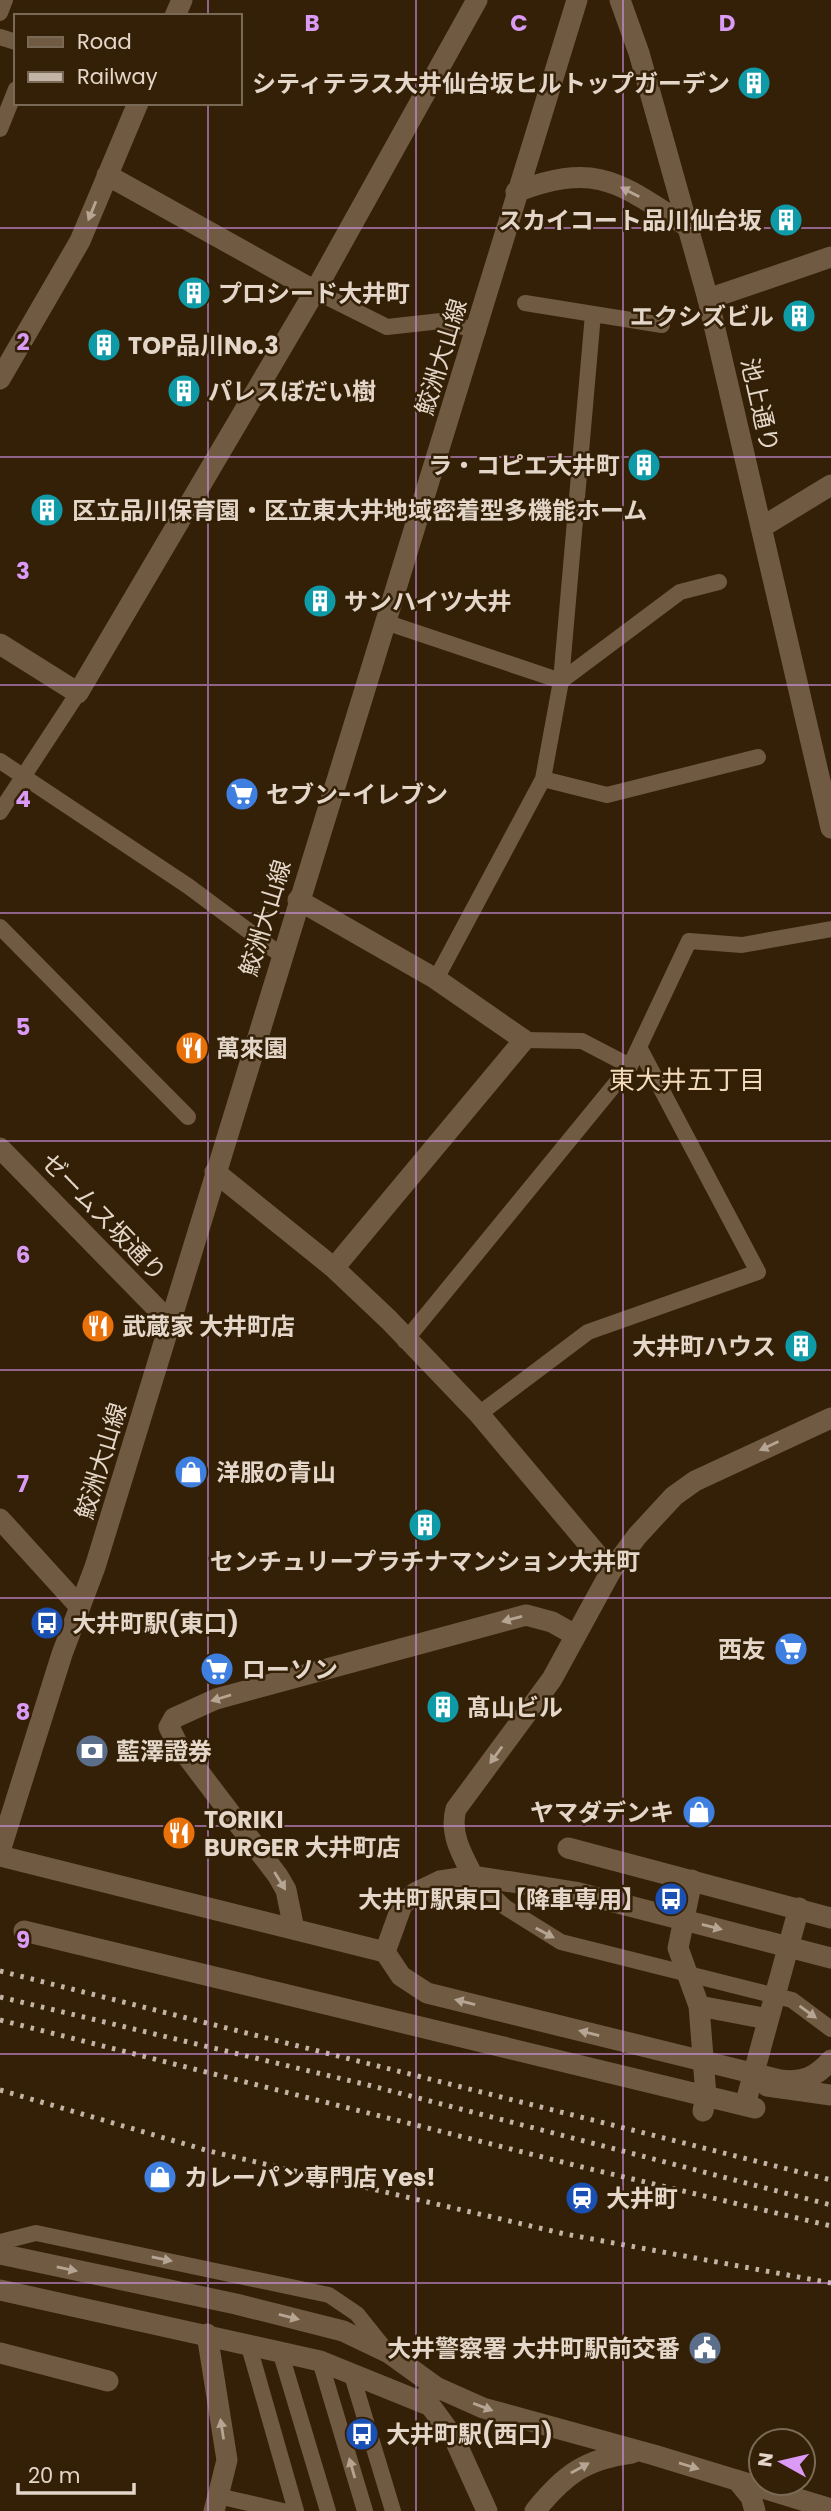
<svg xmlns="http://www.w3.org/2000/svg" width="831" height="2511" font-family="Poppins,'Noto Sans JP',sans-serif">
  <rect width="100%" height="100%" fill="#332007"/>
  <g fill="none" stroke-linecap="round" stroke-linejoin="round">
    <!-- lane -->
    <path stroke="#705a41" stroke-width="16" d="M0 13 5 0
      M0 37 16 42
      M0 129 16 89
      M315 291 387 327 441 321 478 331
      M525 303 662 325
      M385 622 561 681 680 592 719 582
      M0 761 188 886 281 955
      M543 779 607 795 758 757
      M0 812 78 693
      M0 927 188 1117
      M436 979 543 779 561 681 593 314
      M524 1040 582 1041 630 1066
      M405 1341 630 1066 689 941 742 945 831 929
      M479 1414 588 1332 758 1272 640 1049
      M473 1876 505 1907 561 1942 792 2000 831 2029
      M0 2242 36 2233 329 2295 357 2314 385 2349
      M248 2343 296 2511
      M280 2351 328 2511
      M320 2361 365 2511
      M351 2372 393 2511
      M218 2496 283 2511"/>
    <!-- street -->
    <path stroke="#705a41" stroke-width="21" d="M175 16 182 0
      M107 175 315 291
      M708 299 831 257
      M0 379 80 241 138 103
      M762 527 831 485
      M0 644 78 693 315 291 477 0
      M298 900 436 979 524 1040 334 1268
      M215 1172 334 1268 389 1320 479 1414 611 1571
      M0 1519 80 1607
      M568 1848 831 1918
      M692 1880 678 1948 699 2006 706 2096 703 2111
      M294 1929 286 1890 278 1876 177 1743 169 1727 174 1718 216 1699 526 1615 552 1622 575 1635
      M24 1931 755 2108
      M699 2006 768 2019
      M767 2086 831 2095
      M745 2105 799 1908
      M207 2334 227 2460 218 2496
      M0 2353 108 2381"/>
    <!-- secondary -->
    <path stroke="#705a41" stroke-width="21" d="M620 0 639 53 708 299 831 828
      M516 192C598 161 619 183 688 227
      M0 1148 171 1323
      M0 1851 62 1654 95 1567 577 0
      M0 1856 385 1952 401 1976 427 1993 780 2080C803 2083 816 2077 831 2060
      M473 1876C462 1855 449 1833 456 1809L552 1679 611 1571 637 1536 674 1496 695 1481 831 1418
      M385 1952 402 1905 415 1893 440 1881 473 1876 575 1892 831 1958
      M0 2254 236 2304 343 2331 389 2353 436 2387 483 2408 654 2455 828 2508
      M0 2290 320 2361 431 2406
      M424 2397 454 2438 487 2511
      M737 2480 751 2497 755 2511
      M214 2511 218 2496
      M535 2511C564 2475 585 2459 632 2453"/>
    <!-- rail -->
    <path stroke="#c3b5a5" stroke-width="5" stroke-dasharray="3.5 7" stroke-linecap="butt" d="M0 1971 831 2180
      M0 1997 368 2085 831 2205
      M0 2020 582 2167 831 2226
      M0 2090 209 2151 565 2234 831 2283"/>
  </g>
  <!-- one-way arrows -->
  <defs><path id="oneway-solid" d="M-6-.8H1V-3.2L6.5 0L1 3.2V.8H-6Z" transform="scale(1.75)"/></defs>
  <g fill="#b6a593">
    <use href="#oneway-solid" transform="translate(630 192) rotate(-153)"/>
    <use href="#oneway-solid" transform="translate(92 211) rotate(112)"/>
    <use href="#oneway-solid" transform="translate(769 1446) rotate(155)"/>
    <use href="#oneway-solid" transform="translate(512 1619) rotate(165)"/>
    <use href="#oneway-solid" transform="translate(221 1698) rotate(163)"/>
    <use href="#oneway-solid" transform="translate(496 1755) rotate(126)"/>
    <use href="#oneway-solid" transform="translate(280 1881) rotate(58)"/>
    <use href="#oneway-solid" transform="translate(712 1927) rotate(14)"/>
    <use href="#oneway-solid" transform="translate(545 1933) rotate(28)"/>
    <use href="#oneway-solid" transform="translate(465 2002) rotate(-166)"/>
    <use href="#oneway-solid" transform="translate(808 2012) rotate(36)"/>
    <use href="#oneway-solid" transform="translate(589 2033) rotate(-166)"/>
    <use href="#oneway-solid" transform="translate(162 2259) rotate(12)"/>
    <use href="#oneway-solid" transform="translate(67 2269) rotate(12)"/>
    <use href="#oneway-solid" transform="translate(289 2317) rotate(14)"/>
    <use href="#oneway-solid" transform="translate(483 2407) rotate(21)"/>
    <use href="#oneway-solid" transform="translate(222 2429) rotate(-99)"/>
    <use href="#oneway-solid" transform="translate(689 2466) rotate(17)"/>
    <use href="#oneway-solid" transform="translate(352 2468) rotate(-106)"/>
    <use href="#oneway-solid" transform="translate(580 2468) rotate(-29)"/>
  </g>
  <!-- grid -->
  <path fill="none" stroke="#da9af6" stroke-width="2" stroke-opacity="0.55" d="M208 0V16M416 0V2511M623 0V2511M208 103V2511M0 228H831M0 457H831M0 685H831M0 913H831M0 1141H831M0 1370H831M0 1598H831M0 1826H831M0 2054H831M0 2283H831"/>
  <!-- icons -->
  <defs>
    <symbol id="building-disc" viewBox="-11 -11 22 22"><circle r="9.5" fill="#0f9aa8" stroke="#332007"/><path d="M-4-6H4V6H1V3H-1V6H-4ZM-2.5-4.3h1.7v1.8h-1.7ZM.8-4.3h1.7v1.8H.8ZM-2.5-1h1.7V.8h-1.7ZM.8-1h1.7V.8H.8Z" fill="#fff"/></symbol>
    <symbol id="supermarket-disc" viewBox="-11 -11 22 22"><circle r="9.5" fill="#3f7fe0" stroke="#332007"/><path d="M-6-5.5h2.5l.6 2H6L4.5 2H-2.5L-4.4-4H-6ZM-1.5 3.2a1.3 1.3 0 1 0 .1 0ZM3 3.2a1.3 1.3 0 1 0 .1 0Z" fill="#fff"/></symbol>
    <symbol id="restaurant-disc" viewBox="-11 -11 22 22"><circle r="9.5" fill="#e8710a" stroke="#332007"/><path d="M-5-6h1v4h1v-4h1v4h1v-4h1v5L-1.5 .5V6h-2V.5L-5-1ZM5-6V6H3V1.5H1.5Q1.5-4 5-6Z" fill="#fff"/></symbol>
    <symbol id="shop-disc" viewBox="-11 -11 22 22"><circle r="9.5" fill="#3f7fe0" stroke="#332007"/><path d="M-5-2.5h2.3a2.7 3.5 0 0 1 5.4 0H5L5.5 6h-11ZM-1.5-2.5h3a1.5 2.3 0 0 0-3 0Z" fill="#fff"/></symbol>
    <symbol id="bus-disc" viewBox="-11 -11 22 22"><circle r="9.5" fill="#1a4fb4" stroke="#332007"/><path d="M-5-6H5V4H4V6H2V4H-2V6H-4V4H-5ZM-3.5-4V0h7V-4ZM-3.5 1.2v1.5H-2V1.2ZM2 1.2v1.5H3.5V1.2Z" fill="#fff"/></symbol>
    <symbol id="bank-disc" viewBox="-11 -11 22 22"><circle r="9.5" fill="#5c6f8a" stroke="#332007"/><path d="M-6-4H6V4H-6ZM0-2.3a2.3 2.3 0 1 0 0 4.6a2.3 2.3 0 1 0 0-4.6Z" fill="#fff"/></symbol>
    <symbol id="station-disc" viewBox="-11 -11 22 22"><circle r="9.5" fill="#1a4fb4" stroke="#332007"/><path d="M-3-6H3Q5-6 5-4V2Q5 4 3 4L4.5 6H3L1.5 4h-3L-3 6H-4.5L-3 4Q-5 4-5 2V-4Q-5-6-3-6ZM-3.5-4v3h7v-3ZM-3.5 1v1.5H-2V1ZM2 1v1.5H3.5V1Z" fill="#fff"/></symbol>
    <symbol id="civic-disc" viewBox="-11 -11 22 22"><circle r="9.5" fill="#5c6f8a" stroke="#332007"/><path d="M-.6-6.5H3V-4.5H.6V-3L4-1V1h2V6H-6V1h2V-1L-.6-3ZM-1.2 2.5V6h2.4V2.5Z" fill="#fff"/></symbol>
  </defs>
  <g fill-rule="evenodd">
    <use href="#building-disc" x="735" y="64" width="38" height="38"/>
    <use href="#building-disc" x="767" y="201" width="38" height="38"/>
    <use href="#building-disc" x="175" y="274" width="38" height="38"/>
    <use href="#building-disc" x="780" y="297" width="38" height="38"/>
    <use href="#building-disc" x="85" y="326" width="38" height="38"/>
    <use href="#building-disc" x="165" y="372" width="38" height="38"/>
    <use href="#building-disc" x="625" y="446" width="38" height="38"/>
    <use href="#building-disc" x="28" y="491" width="38" height="38"/>
    <use href="#building-disc" x="301" y="582" width="38" height="38"/>
    <use href="#supermarket-disc" x="223" y="775" width="38" height="38"/>
    <use href="#restaurant-disc" x="173" y="1029" width="38" height="38"/>
    <use href="#restaurant-disc" x="79" y="1307" width="38" height="38"/>
    <use href="#building-disc" x="782" y="1327" width="38" height="38"/>
    <use href="#shop-disc" x="172" y="1453" width="38" height="38"/>
    <use href="#building-disc" x="406" y="1506" width="38" height="38"/>
    <use href="#bus-disc" x="28" y="1604" width="38" height="38"/>
    <use href="#supermarket-disc" x="772" y="1630" width="38" height="38"/>
    <use href="#supermarket-disc" x="198" y="1650" width="38" height="38"/>
    <use href="#building-disc" x="424" y="1688" width="38" height="38"/>
    <use href="#bank-disc" x="73" y="1732" width="38" height="38"/>
    <use href="#shop-disc" x="680" y="1793" width="38" height="38"/>
    <use href="#restaurant-disc" x="160" y="1814" width="38" height="38"/>
    <use href="#bus-disc" x="652" y="1880" width="38" height="38"/>
    <use href="#shop-disc" x="141" y="2158" width="38" height="38"/>
    <use href="#station-disc" x="563" y="2179" width="38" height="38"/>
    <use href="#civic-disc" x="686" y="2329" width="38" height="38"/>
    <use href="#bus-disc" x="343" y="2415" width="38" height="38"/>
  </g>
  <g text-anchor="middle" dominant-baseline="central" stroke-width="5" stroke-linejoin="round" paint-order="stroke">
    <!-- poi labels -->
    <g font-size="24" font-weight="bold" fill="#e4d7c9" stroke="#332007" text-anchor="start">
      <text x="730" y="83" text-anchor="end">シティテラス大井仙台坂ヒルトップガーデン</text>
      <text x="762" y="220" text-anchor="end">スカイコート品川仙台坂</text>
      <text x="218" y="293">プロシード大井町</text>
      <text x="774" y="316" text-anchor="end">エクシズビル</text>
      <text x="128" y="345">TOP品川No.3</text>
      <text x="208" y="391">パレスぼだい樹</text>
      <text x="620" y="465" text-anchor="end">ラ・コピエ大井町</text>
      <text x="72" y="510">区立品川保育園・区立東大井地域密着型多機能ホーム</text>
      <text x="344" y="601">サンハイツ大井</text>
      <text x="266" y="794">セブン-イレブン</text>
      <text x="216" y="1048">萬來園</text>
      <text x="122" y="1326">武蔵家 大井町店</text>
      <text x="776" y="1346" text-anchor="end">大井町ハウス</text>
      <text x="216" y="1472">洋服の青山</text>
      <text x="425" y="1561" text-anchor="middle">センチュリープラチナマンション大井町</text>
      <text x="72" y="1623">大井町駅(東口)</text>
      <text x="766" y="1649" text-anchor="end">西友</text>
      <text x="242" y="1669">ローソン</text>
      <text x="467" y="1707">髙山ビル</text>
      <text x="116" y="1751">藍澤證券</text>
      <text x="674" y="1812" text-anchor="end">ヤマダデンキ</text>
      <text x="204" y="1819">TORIKI<tspan x="204" dy="28">BURGER 大井町店</tspan></text>
      <text x="646" y="1899" text-anchor="end">大井町駅東口【降車専用】</text>
      <text x="184" y="2177">カレーパン専門店 Yes!</text>
      <text x="606" y="2198">大井町</text>
      <text x="680" y="2348" text-anchor="end">大井警察署 大井町駅前交番</text>
      <text x="386" y="2434">大井町駅(西口)</text>
    </g>
    <!-- street labels -->
    <g font-size="24" fill="#e4d7c9" stroke="#332007">
      <text transform="translate(441 357) rotate(-73)">鮫洲大山線</text>
      <text transform="translate(760 405) rotate(77)">池上通り</text>
      <text transform="translate(265 918) rotate(-73)">鮫洲大山線</text>
      <text transform="translate(104 1217) rotate(46)">ゼームス坂通り</text>
      <text transform="translate(101 1461) rotate(-73)">鮫洲大山線</text>
    </g>
    <!-- neighbourhood labels -->
    <g font-size="26" fill="#f4dabd" stroke="#332007">
      <text x="687" y="1080">東大井五丁目</text>
    </g>
  </g>
  <g font-size="23" text-anchor="middle" font-weight="bold" fill="#da9af6" stroke="#332007" stroke-width="5" stroke-linejoin="round" paint-order="stroke">
    <text x="312" y="31">B</text>
    <text x="519" y="31">C</text>
    <text x="727" y="31">D</text>
    <text x="23" y="350">2</text>
    <text x="23" y="579">3</text>
    <text x="23" y="807">4</text>
    <text x="23" y="1035">5</text>
    <text x="23" y="1263">6</text>
    <text x="23" y="1492">7</text>
    <text x="23" y="1720">8</text>
    <text x="23" y="1948">9</text>
  </g>
  <!-- legend -->
  <rect x="14" y="14" width="228" height="91" fill="#332007" stroke="#7a6955" stroke-width="2"/>
  <rect x="28" y="37" width="35" height="10" fill="#705a41" stroke="#7a6955" stroke-width="2"/>
  <text x="77" y="49" font-size="21" fill="#e4d7c9">Road</text>
  <rect x="28" y="72" width="35" height="10" fill="#c3b5a5" stroke="#7a6955" stroke-width="2"/>
  <text x="77" y="84" font-size="21" fill="#e4d7c9">Railway</text>
  <!-- north arrow -->
  <g transform="translate(782 2462) rotate(278)"><circle r="33" fill="#332007" stroke="#7a6955" stroke-width="2"/>
  <path d="M0-5L12 26L0 18L-12 26Z" fill="#da9af6"/>
  <text y="-10" font-size="19" font-weight="bold" text-anchor="middle" fill="#e4d7c9">N</text>
  </g>
  <!-- scale -->
  <path d="M18 2483v10h116v-10" fill="none" stroke="#e4d7c9" stroke-width="3.5"/>
  <text x="28" y="2483" font-size="21" fill="#e4d7c9" stroke="#332007" stroke-width="5" paint-order="stroke">20 m</text>
</svg>
